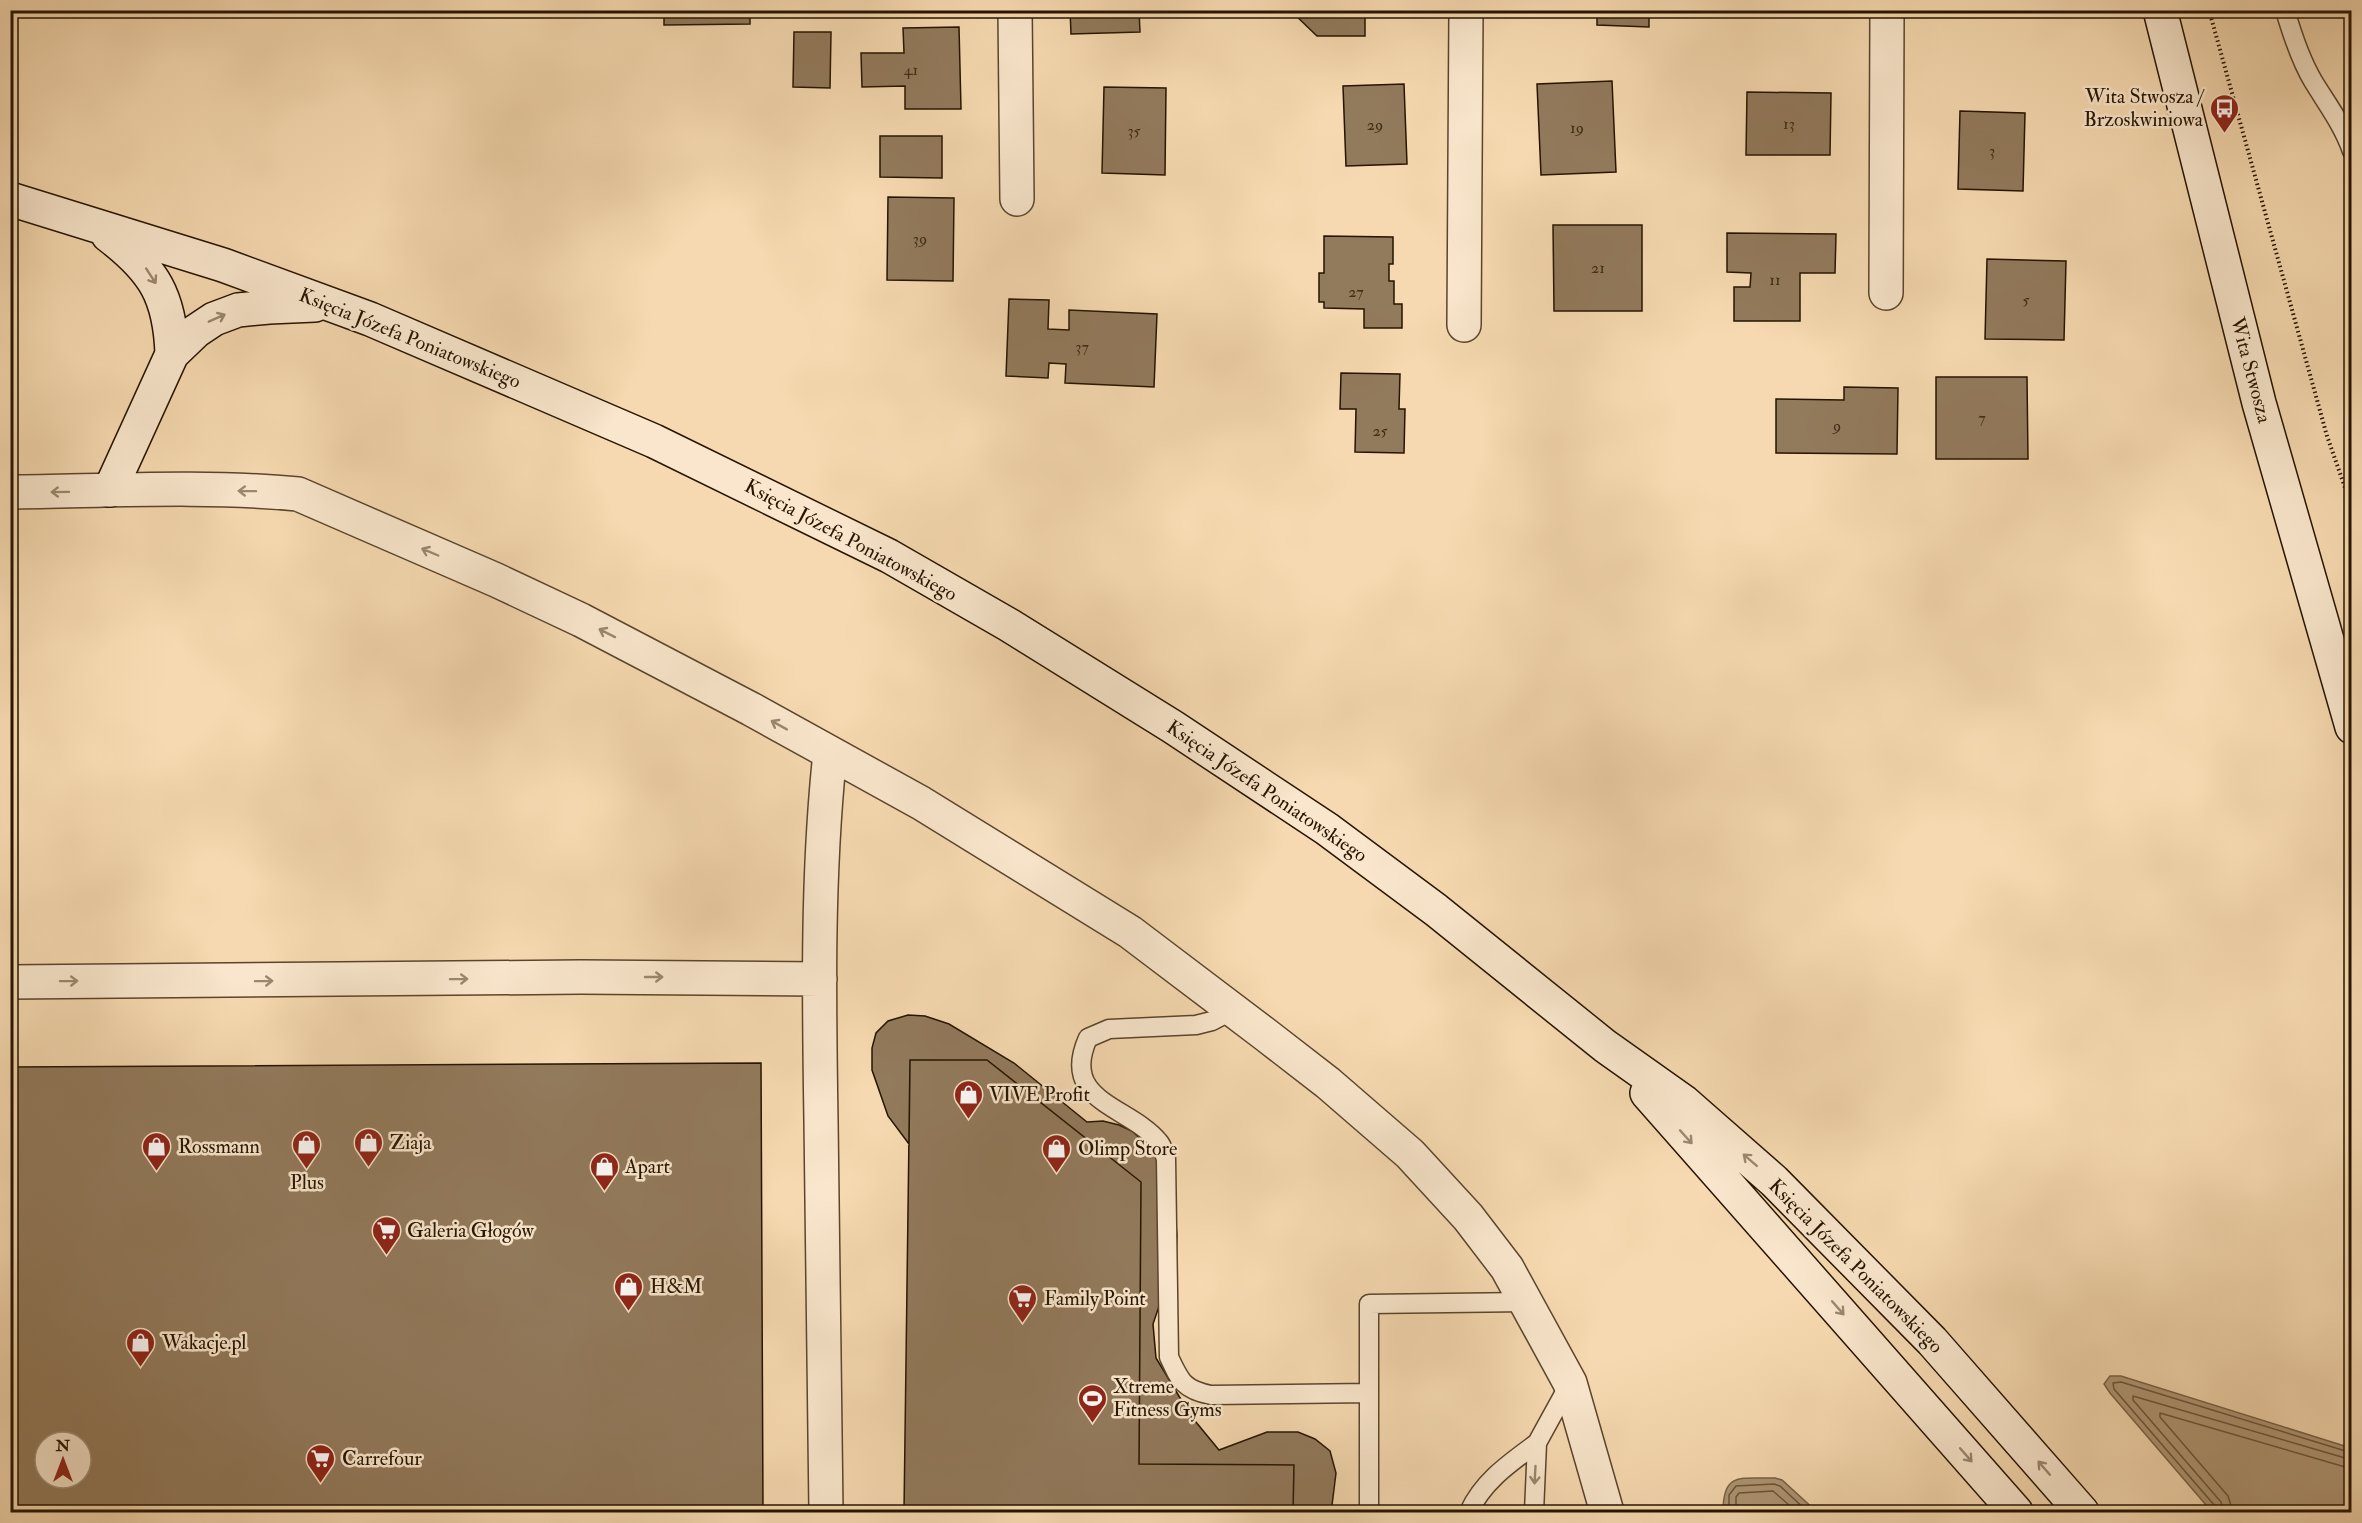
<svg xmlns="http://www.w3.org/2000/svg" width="2362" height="1523" font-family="'IM FELL Double Pica',serif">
  <rect width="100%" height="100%" fill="#f6d9b0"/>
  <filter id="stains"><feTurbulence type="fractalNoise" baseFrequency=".00333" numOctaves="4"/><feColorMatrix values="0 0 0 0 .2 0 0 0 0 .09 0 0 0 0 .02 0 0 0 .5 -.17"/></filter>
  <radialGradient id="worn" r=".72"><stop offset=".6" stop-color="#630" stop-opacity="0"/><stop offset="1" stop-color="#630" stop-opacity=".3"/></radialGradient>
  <!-- water -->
  <path fill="#af9674" stroke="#786246" stroke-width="1.5" d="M2110 1376H2121L2351 1448V1512H2212L2110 1393 2104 1384Z
    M1775 1478 1782 1480 1817 1512H1723C1723 1471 1741 1479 1775 1478Z"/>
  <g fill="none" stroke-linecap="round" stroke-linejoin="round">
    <!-- shore -->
    <path stroke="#6a553a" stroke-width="1.5" d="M1729 1512V1495L1736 1486 1774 1484 1780 1486 1808 1512
      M1736 1512V1497L1739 1493 1773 1491 1797 1512
      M2216 1512 2215 1506 2114 1389 2113 1383 2121 1382 2352 1453
      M2224 1512 2221 1502 2133 1400V1396L2352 1460
      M2233 1512 2228 1496 2160 1417V1413L2352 1469"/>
  </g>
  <!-- building -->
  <path fill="#927a5c" stroke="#261400" stroke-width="1.5" fill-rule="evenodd" d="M664 10H750V24L664 25Z
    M1070 10H1139L1140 32 1071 34Z
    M1290 10H1365V36H1317Z
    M1597 10H1649V27L1597 25Z
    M1715 10H1832V16H1714Z
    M959 27 961 109H905V86L862 87 861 53H904L903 28Z
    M794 32H831L830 88 793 87Z
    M1612 81 1616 172 1541 175 1537 84Z
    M1404 84 1407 164 1346 166 1343 86Z
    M1104 87 1166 88 1165 175 1102 173Z
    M1747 92 1831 93 1830 155H1746Z
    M1960 111 2025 113 2023 191 1958 189Z
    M880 136H942V178L880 177Z
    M888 197 954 198 953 281 887 280Z
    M1553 225H1642V311H1554Z
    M1727 233 1836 234 1835 273H1800V321H1734V287H1750L1751 273 1727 272Z
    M1324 236 1393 237V264H1389V281H1394V304H1402V328H1364V309L1324 308V302H1319V273H1324Z
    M1987 259 2066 261 2064 340 1985 339Z
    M1009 299 1049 300 1048 329 1069 330V310L1157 314 1154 387 1065 383 1066 364 1049 363 1048 378 1006 376Z
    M1341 373 1400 374 1399 409H1405L1404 453 1355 452 1356 409H1340Z
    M1936 377H2027L2028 459H1936Z
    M1844 387 1898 388 1897 454 1776 453V399L1844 400Z
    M908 1015 925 1016 949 1024 1014 1063 1087 1122 1103 1121 1119 1125 1132 1131 1147 1145 1159 1162 1175 1217 1177 1235 1176 1256 1153 1324 1156 1358 1191 1416 1219 1450 1267 1432H1298L1315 1439 1330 1451 1336 1473 1332 1505 1329 1512H1293L1294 1465 1139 1464 1141 1182 987 1060H910L909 1144 888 1116 872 1070V1048L876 1033 888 1021Z
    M910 1060H987L1141 1182 1139 1464 1294 1465 1293 1512H904Z
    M761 1063 763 1512H10V1067ZM45 1442H81V1478H45Z
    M1522 1507V1512H1486V1508Z"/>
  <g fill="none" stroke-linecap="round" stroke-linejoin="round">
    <defs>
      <path id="lane" d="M2285 10C2292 34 2300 59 2313 81 2327 104 2343 125 2352 151
        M1233 1010 1212 1021 1196 1025 1109 1029 1088 1038C1059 1102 1130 1106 1159 1142 1163 1146 1164 1154 1166 1159L1169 1357C1180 1381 1184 1390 1211 1395L1369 1393
        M1369 1512V1304L1527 1302
        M1469 1512C1483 1481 1510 1463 1537 1443
        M1534 1512 1537 1443 1570 1383"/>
      <path id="street" d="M1015 10 1017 199
        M1886 293 1887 10
        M1464 325 1466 10
        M10 492C106 491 202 485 298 494L496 580 581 620 751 709 921 803 1130 932 1266 1035 1328 1083 1410 1154 1468 1217 1507 1268 1570 1383 1607 1512
        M10 982 581 977 820 979
        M826 1512C824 1382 822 1252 821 1121 819 999 817 875 830 753"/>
      <path id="secondary" d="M2160 10 2259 403 2352 727
        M10 199 223 265 370 319 654 441 889 556 1009 625 1173 727 1327 829 1436 910 1605 1046 1684 1102 1774 1181 1932 1341 2082 1512
        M108 235C154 270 170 296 172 354
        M110 490 172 354 196 331 214 319 238 310 269 307 315 305
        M1647 1093 2016 1512"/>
    </defs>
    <!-- lane casing -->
    <use href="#lane" stroke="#5a452c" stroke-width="21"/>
    <!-- street casing -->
    <use href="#street" stroke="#5a452c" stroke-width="36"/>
    <!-- secondary casing -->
    <use href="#secondary" stroke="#261400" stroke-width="36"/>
    <!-- path -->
    <path stroke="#261400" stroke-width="4" stroke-dasharray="1.5 3" stroke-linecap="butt" d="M2209 10 2327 436 2352 508"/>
    <!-- lane -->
    <use href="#lane" stroke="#f9e6cc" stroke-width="18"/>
    <!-- street -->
    <use href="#street" stroke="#f9e6cc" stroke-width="33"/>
    <!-- secondary -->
    <use href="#secondary" stroke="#f9e6cc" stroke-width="33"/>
  </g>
  <!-- one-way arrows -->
  <defs><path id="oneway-shaft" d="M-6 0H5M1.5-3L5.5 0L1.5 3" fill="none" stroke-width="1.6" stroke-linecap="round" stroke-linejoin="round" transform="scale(1.5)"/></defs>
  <g stroke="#9a8870">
    <use href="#oneway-shaft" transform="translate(151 276) rotate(57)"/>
    <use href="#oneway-shaft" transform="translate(217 318) rotate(-24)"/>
    <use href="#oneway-shaft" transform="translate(247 491) rotate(-179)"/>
    <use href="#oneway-shaft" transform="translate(60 492) rotate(179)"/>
    <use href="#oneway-shaft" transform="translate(430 552) rotate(-157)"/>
    <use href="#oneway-shaft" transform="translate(607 633) rotate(-153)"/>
    <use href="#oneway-shaft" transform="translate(779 725) rotate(-151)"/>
    <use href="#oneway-shaft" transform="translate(654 977)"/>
    <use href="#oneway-shaft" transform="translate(459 979) rotate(-1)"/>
    <use href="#oneway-shaft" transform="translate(69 981) rotate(-1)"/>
    <use href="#oneway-shaft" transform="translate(264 981) rotate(-1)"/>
    <use href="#oneway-shaft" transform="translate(1686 1137) rotate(48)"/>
    <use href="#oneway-shaft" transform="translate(1750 1160) rotate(-139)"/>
    <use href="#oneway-shaft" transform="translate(1838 1308) rotate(49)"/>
    <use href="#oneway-shaft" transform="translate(1966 1455) rotate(49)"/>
    <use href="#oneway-shaft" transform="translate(2044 1468) rotate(-131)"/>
    <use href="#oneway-shaft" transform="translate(1535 1475) rotate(93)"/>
  </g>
  <!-- icons -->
  <defs>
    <symbol id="bus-pin" viewBox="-11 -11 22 30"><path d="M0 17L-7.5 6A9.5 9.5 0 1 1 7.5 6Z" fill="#8f2418" stroke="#f9e6cc"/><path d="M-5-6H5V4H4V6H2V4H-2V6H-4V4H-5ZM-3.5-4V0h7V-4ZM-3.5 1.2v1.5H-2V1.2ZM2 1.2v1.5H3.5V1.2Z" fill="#fff"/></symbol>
    <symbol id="shop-pin" viewBox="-11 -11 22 30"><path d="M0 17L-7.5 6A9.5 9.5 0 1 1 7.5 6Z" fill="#8f2418" stroke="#f9e6cc"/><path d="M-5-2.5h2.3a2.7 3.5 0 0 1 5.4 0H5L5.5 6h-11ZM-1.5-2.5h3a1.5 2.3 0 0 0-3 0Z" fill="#fff"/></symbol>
    <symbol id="supermarket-pin" viewBox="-11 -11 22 30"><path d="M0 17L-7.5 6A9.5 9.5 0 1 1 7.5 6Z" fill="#8f2418" stroke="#f9e6cc"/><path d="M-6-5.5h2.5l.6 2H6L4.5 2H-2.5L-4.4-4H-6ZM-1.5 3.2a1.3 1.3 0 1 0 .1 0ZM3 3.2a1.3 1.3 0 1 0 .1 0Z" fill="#fff"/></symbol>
    <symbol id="stadium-pin" viewBox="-11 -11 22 30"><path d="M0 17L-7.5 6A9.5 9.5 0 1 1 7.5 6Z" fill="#8f2418" stroke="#f9e6cc"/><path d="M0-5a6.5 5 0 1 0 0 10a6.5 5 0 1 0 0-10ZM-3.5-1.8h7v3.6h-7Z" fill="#fff"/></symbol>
  </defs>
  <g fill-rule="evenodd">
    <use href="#bus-pin" x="2208" y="92" width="33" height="45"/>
    <use href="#shop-pin" x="952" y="1078" width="33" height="45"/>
    <use href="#shop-pin" x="352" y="1126" width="33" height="45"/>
    <use href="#shop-pin" x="290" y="1128" width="33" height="45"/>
    <use href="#shop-pin" x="140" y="1130" width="33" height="45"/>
    <use href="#shop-pin" x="1040" y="1132" width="33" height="45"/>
    <use href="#shop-pin" x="588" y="1150" width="33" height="45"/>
    <use href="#supermarket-pin" x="370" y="1214" width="33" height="45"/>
    <use href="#shop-pin" x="612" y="1270" width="33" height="45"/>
    <use href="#supermarket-pin" x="1006" y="1282" width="33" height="45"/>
    <use href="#shop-pin" x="124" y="1326" width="33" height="45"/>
    <use href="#stadium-pin" x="1076" y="1382" width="33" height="45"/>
    <use href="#supermarket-pin" x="304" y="1442" width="33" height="45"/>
  </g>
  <g text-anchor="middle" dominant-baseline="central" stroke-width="5" stroke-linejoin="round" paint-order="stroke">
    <!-- number labels -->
    <g font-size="16" fill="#412e17">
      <text x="911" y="70">41</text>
      <text x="1789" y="124">13</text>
      <text x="1375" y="125">29</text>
      <text x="1577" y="128">19</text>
      <text x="1134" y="131">35</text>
      <text x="1992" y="151">3</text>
      <text x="920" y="239">39</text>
      <text x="1598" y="268">21</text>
      <text x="1775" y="280">11</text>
      <text x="1356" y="292">27</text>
      <text x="2026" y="300">5</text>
      <text x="1082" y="347">37</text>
      <text x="1982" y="418">7</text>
      <text x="1837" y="426">9</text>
      <text x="1380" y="431">25</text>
    </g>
    <!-- poi labels -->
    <g font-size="20" fill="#261400" stroke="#f9e6cc" text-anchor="start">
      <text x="2203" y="96" text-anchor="end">Wita Stwosza /<tspan x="2203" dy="23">Brzoskwiniowa</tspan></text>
      <text x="989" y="1094">VIVE Profit</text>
      <text x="390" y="1142">Ziaja</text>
      <text x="178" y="1146">Rossmann</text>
      <text x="1078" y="1148">Olimp Store</text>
      <text x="625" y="1166">Apart</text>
      <text x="307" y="1182" text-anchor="middle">Plus</text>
      <text x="407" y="1230">Galeria Głogów</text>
      <text x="650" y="1286">H&amp;M</text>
      <text x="1044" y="1298">Family Point</text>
      <text x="162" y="1342">Wakacje.pl</text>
      <text x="1113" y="1386">Xtreme<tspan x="1113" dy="23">Fitness Gyms</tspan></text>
      <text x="342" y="1458">Carrefour</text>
    </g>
    <!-- street labels -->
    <g font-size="20" fill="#261400" stroke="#f9e6cc">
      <text transform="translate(410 338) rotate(22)">Księcia Józefa Poniatowskiego</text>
      <text transform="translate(2251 370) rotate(75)">Wita Stwosza</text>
      <text transform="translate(851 540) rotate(28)">Księcia Józefa Poniatowskiego</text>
      <text transform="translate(1267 791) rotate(34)">Księcia Józefa Poniatowskiego</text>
      <text transform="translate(1856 1266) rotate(45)">Księcia Józefa Poniatowskiego</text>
    </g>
  </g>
  <!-- margin -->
  <rect width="2362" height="1523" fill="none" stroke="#f6d9b0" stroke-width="36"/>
  <rect x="12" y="12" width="2338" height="1499" fill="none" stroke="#261400" stroke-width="3"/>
  <rect x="18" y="18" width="2326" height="1487" fill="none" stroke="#261400" stroke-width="1.5"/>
  <!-- north arrow -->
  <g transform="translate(63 1460)"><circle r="28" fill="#f9e6cc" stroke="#a5927a" stroke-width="1.5"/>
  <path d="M0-4.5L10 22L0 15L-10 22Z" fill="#8f2418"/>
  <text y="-9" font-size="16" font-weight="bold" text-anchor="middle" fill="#261400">N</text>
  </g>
  <rect width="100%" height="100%" filter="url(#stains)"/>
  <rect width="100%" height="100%" fill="url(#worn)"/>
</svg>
